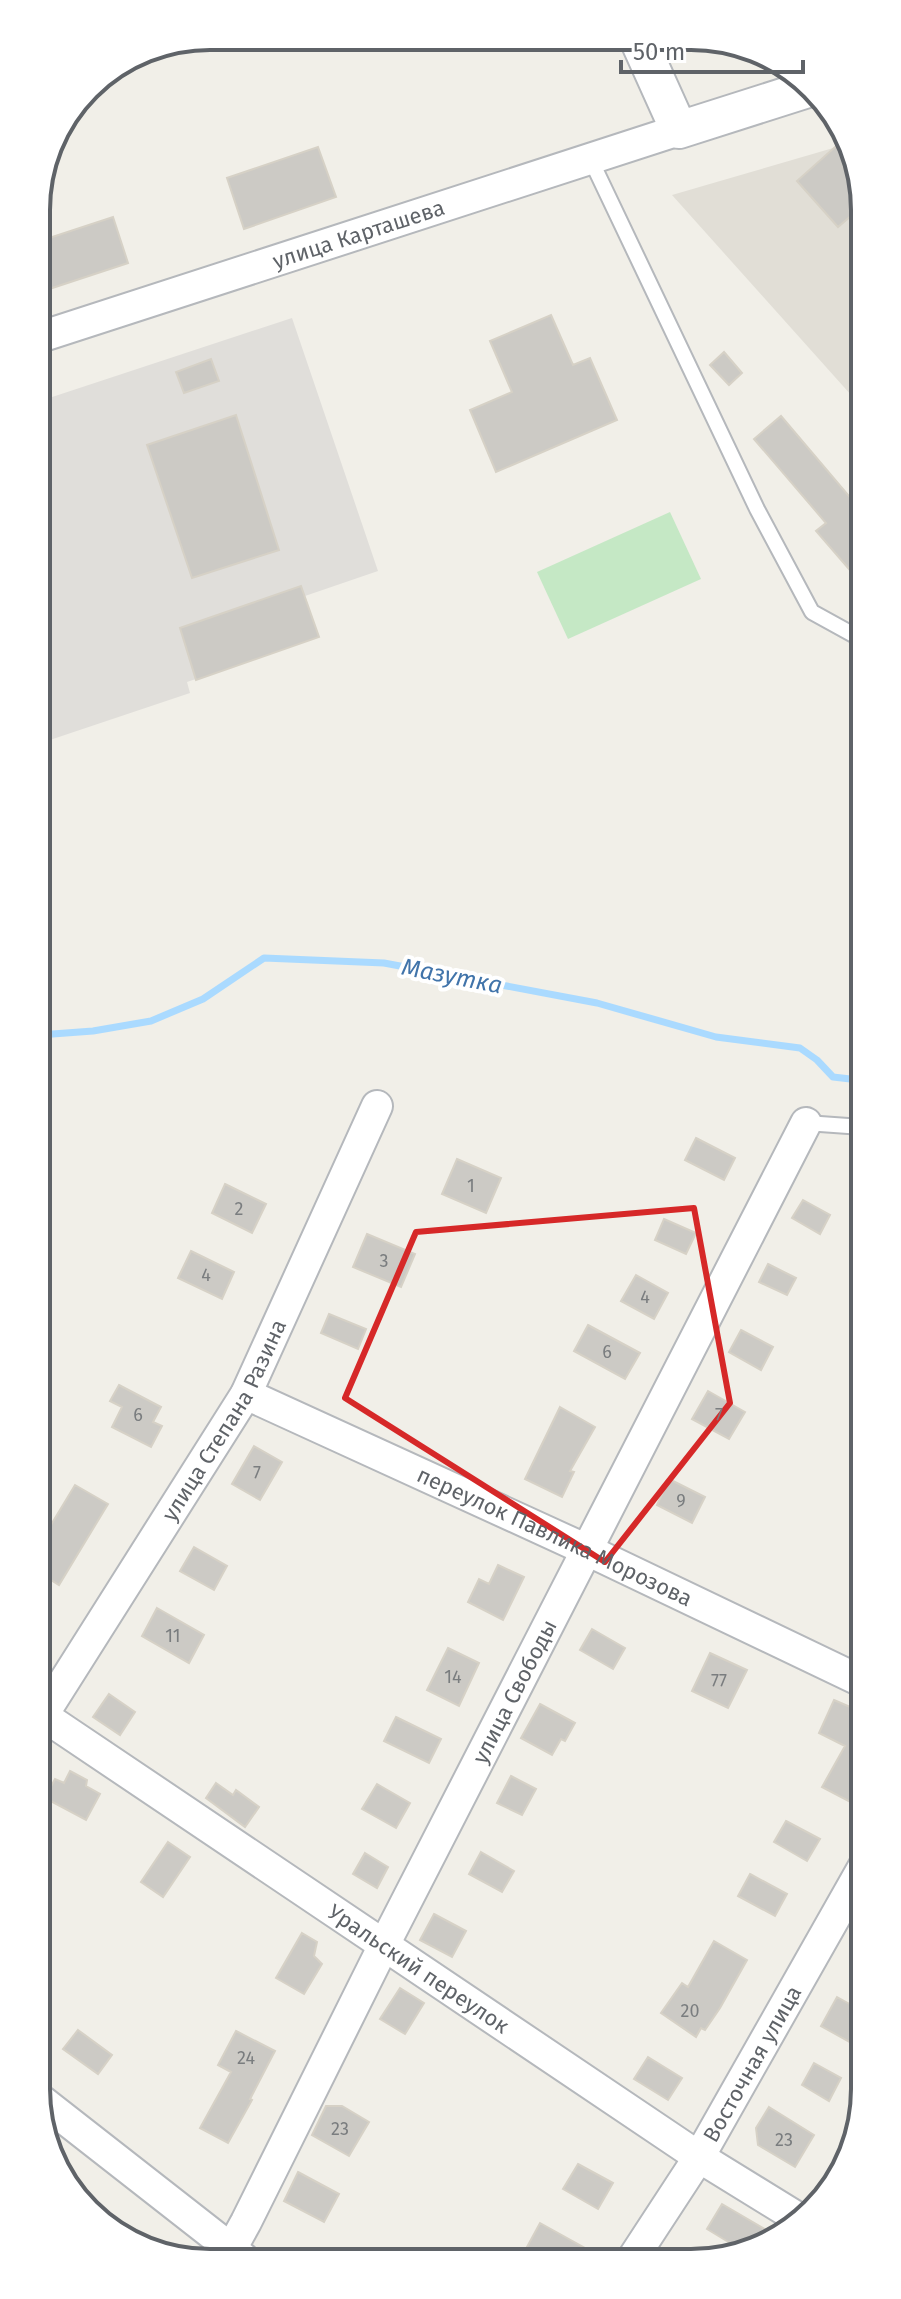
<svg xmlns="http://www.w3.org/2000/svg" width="901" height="2299" font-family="'Fira Sans',sans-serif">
  <rect width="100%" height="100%" fill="#f1efe8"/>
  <!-- industrial -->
  <path fill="#e0deda" d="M292 318 378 571 305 596 319 637 187 682 190 693 38 744 37 402Z"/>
  <!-- education -->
  <path fill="#e1ded6" d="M847 144 859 166 860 405 672 195Z"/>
  <!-- green -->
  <path fill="#c5e8c5" d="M670 512 701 579 568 639 537 572Z"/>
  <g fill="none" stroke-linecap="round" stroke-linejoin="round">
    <!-- stream -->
    <path stroke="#aadaff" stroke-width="7" d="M39 1035 93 1031 151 1021 203 999 264 958 384 963 597 1003 716 1037 800 1048 817 1060 833 1077 859 1080 862 1073"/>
  </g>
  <!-- building -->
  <path fill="#cccac5" stroke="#d6d1c6" stroke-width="2" d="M844 139 859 166V209L838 227 797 181Z
    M318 147 336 197 244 229 227 178Z
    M113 217 128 263 37 293V242Z
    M551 315 573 365 590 358 617 420 496 472 470 410 512 392 490 341Z
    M724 352 742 373 729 385 710 365Z
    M211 359 219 381 184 393 176 372Z
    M236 415 279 550 192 578 147 445Z
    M781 416 860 509V559L849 569 816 531 826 523 754 439Z
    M301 586 319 637 196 680 180 628Z
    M696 1138 735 1158 724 1180 685 1160Z
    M457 1159 501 1178 486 1213 442 1194Z
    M225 1184 266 1204 252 1233 212 1213Z
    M803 1200 830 1215 820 1234 792 1218Z
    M664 1219 696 1233 686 1254 655 1240Z
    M367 1234 415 1254 401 1287 353 1267Z
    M191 1251 234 1272 222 1299 178 1278Z
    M768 1264 796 1278 787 1295 759 1282Z
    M636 1275 668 1293 654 1319 621 1301Z
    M329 1314 366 1329 358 1349 321 1333Z
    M588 1325 640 1353 625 1379 574 1351Z
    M741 1330 773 1347 761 1370 729 1352Z
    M119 1385 161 1407 153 1422 162 1426 151 1447 112 1427 122 1407 110 1401Z
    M708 1391 745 1412 729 1439 692 1419Z
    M560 1407 595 1427 570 1471 574 1472 562 1497 525 1479Z
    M254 1446 282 1462 260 1500 232 1484Z
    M669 1479 705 1497 692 1523 657 1505Z
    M75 1485 108 1504 59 1585 40 1573V1543Z
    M194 1547 227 1566 214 1590 180 1571Z
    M498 1565 524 1577 503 1620 468 1602 479 1579 489 1584Z
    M157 1608 204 1635 189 1663 142 1636Z
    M592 1629 625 1648 613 1669 580 1650Z
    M448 1648 479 1663 459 1706 427 1690Z
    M710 1653 747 1670 728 1708 692 1691Z
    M109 1694 135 1712 120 1735 93 1717Z
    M834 1700 864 1713V1791L856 1805 822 1787 845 1746 819 1733Z
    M540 1704 575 1723 565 1741 561 1739 552 1755 521 1738Z
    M396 1717 441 1739 429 1763 384 1741Z
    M70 1771 87 1780 86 1786 100 1794 86 1820 45 1798 55 1779 64 1783Z
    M511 1776 536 1789 522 1815 497 1803Z
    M216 1783 233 1795 236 1790 259 1807 245 1827 206 1798Z
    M377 1784 410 1803 396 1828 362 1809Z
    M786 1821 820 1839 807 1861 774 1842Z
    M168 1842 190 1857 163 1897 141 1882Z
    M481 1852 514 1871 502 1892 469 1874Z
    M365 1853 388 1867 377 1888 353 1874Z
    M750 1874 787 1894 775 1916 738 1896Z
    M434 1914 466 1931 452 1957 420 1940Z
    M302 1933 317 1942 314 1956 322 1964 304 1994 276 1978Z
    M714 1941 747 1960 720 2008 705 2030 701 2028 696 2037 661 2013 682 1983 688 1987Z
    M400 1988 424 2003 405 2034 380 2019Z
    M837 1997 864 2012V2050L821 2026Z
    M78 2030 112 2055 98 2074 63 2049Z
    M236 2031 275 2051 250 2099 252 2100 228 2143 200 2128 231 2072 218 2065Z
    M648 2057 682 2078 668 2100 634 2079Z
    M814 2063 841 2078 829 2101 802 2085Z
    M326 2106H342L369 2122 349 2156 312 2135Z
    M769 2107 814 2135 795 2167 758 2145 756 2128Z
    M578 2164 613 2183 598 2209 563 2189Z
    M298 2172 339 2194 324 2222 284 2201Z
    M722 2204 773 2234 735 2257H722L730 2243 707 2229Z
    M540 2223 603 2258H521Z"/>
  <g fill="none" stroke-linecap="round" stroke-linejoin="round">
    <defs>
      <path id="service" d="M590 158 757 509 812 612 861 639
        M806 1123 862 1127"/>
      <g id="minor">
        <path id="s1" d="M37 338 679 130"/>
        <path id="s2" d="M246 1394 587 1550 863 1682"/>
        <path id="s3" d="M42 1715 699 2157 798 2218"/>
        <path id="s4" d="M41 1718 246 1394 377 1106"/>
        <path d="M42 2101 244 2259"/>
        <path id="s5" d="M633 2258 699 2157 864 1866"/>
        <path id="s6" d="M225 2260 246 2222 384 1945 806 1123"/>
      </g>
      <path id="tertiary" d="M638 39 679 130 814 87"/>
    </defs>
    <!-- service casing -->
    <use href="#service" stroke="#b5b8bc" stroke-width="18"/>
    <!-- minor casing -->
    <use href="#minor" stroke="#b5b8bc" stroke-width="34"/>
    <!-- tertiary casing -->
    <use href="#tertiary" stroke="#b5b8bc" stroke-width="40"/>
    <!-- service -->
    <use href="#service" stroke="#fff" stroke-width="14"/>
    <!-- minor -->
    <use href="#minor" stroke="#fff" stroke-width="30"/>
    <!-- tertiary -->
    <use href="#tertiary" stroke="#fff" stroke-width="36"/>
  </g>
  <!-- marked area -->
  <path fill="none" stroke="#d62828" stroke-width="6" stroke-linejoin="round" d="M694 1208 730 1403 605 1562 345 1398 416 1232Z"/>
  <g text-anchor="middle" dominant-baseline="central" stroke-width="8" stroke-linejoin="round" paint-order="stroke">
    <!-- number labels -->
    <g font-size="18" fill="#7a7d7f">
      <text x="471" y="1186">1</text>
      <text x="239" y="1209">2</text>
      <text x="384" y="1261">3</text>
      <text x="206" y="1275">4</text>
      <text x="645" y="1297">4</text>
      <text x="607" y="1352">6</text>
      <text x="138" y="1415">6</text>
      <text x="719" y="1415">7</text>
      <text x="257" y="1473">7</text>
      <text x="681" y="1501">9</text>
      <text x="173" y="1636">11</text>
      <text x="453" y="1677">14</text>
      <text x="719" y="1681">77</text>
      <text x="690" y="2011">20</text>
      <text x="246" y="2058">24</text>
      <text x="340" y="2129">23</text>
      <text x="784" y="2140">23</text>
    </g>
    <!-- street labels -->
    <g font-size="22" fill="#5f6368" stroke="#fff">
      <text stroke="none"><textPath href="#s1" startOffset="338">улица Карташева</textPath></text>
      <text stroke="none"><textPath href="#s4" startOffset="350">улица Степана Разина</textPath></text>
      <text stroke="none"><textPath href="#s2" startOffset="340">переулок Павлика Морозова</textPath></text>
      <text stroke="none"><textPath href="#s6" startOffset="638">улица Свободы</textPath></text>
      <text stroke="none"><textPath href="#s3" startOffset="454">Уральский переулок</textPath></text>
      <text stroke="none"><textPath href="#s5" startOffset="228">Восточная улица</textPath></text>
    </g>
    <!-- water labels -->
    <g font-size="24" font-style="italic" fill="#4174aa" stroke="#fff">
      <text transform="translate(452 976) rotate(11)">Мазутка</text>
    </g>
  </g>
  <!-- crop -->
  <path d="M0 0H901V2299H0ZM210 50H691A160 160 0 0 1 851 210V2089A160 160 0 0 1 691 2249H210A160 160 0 0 1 50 2089V210A160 160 0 0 1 210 50Z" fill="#fff" fill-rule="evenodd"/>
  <path fill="none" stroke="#5f6368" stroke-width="4" d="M210 50H691A160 160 0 0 1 851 210V2089A160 160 0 0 1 691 2249H210A160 160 0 0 1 50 2089V210A160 160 0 0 1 210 50Z"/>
  <!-- scale -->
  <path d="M621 60v12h182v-12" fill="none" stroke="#5f6368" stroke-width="4"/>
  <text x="633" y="60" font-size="24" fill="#5f6368" stroke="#ffffff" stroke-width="6" paint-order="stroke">50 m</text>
</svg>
